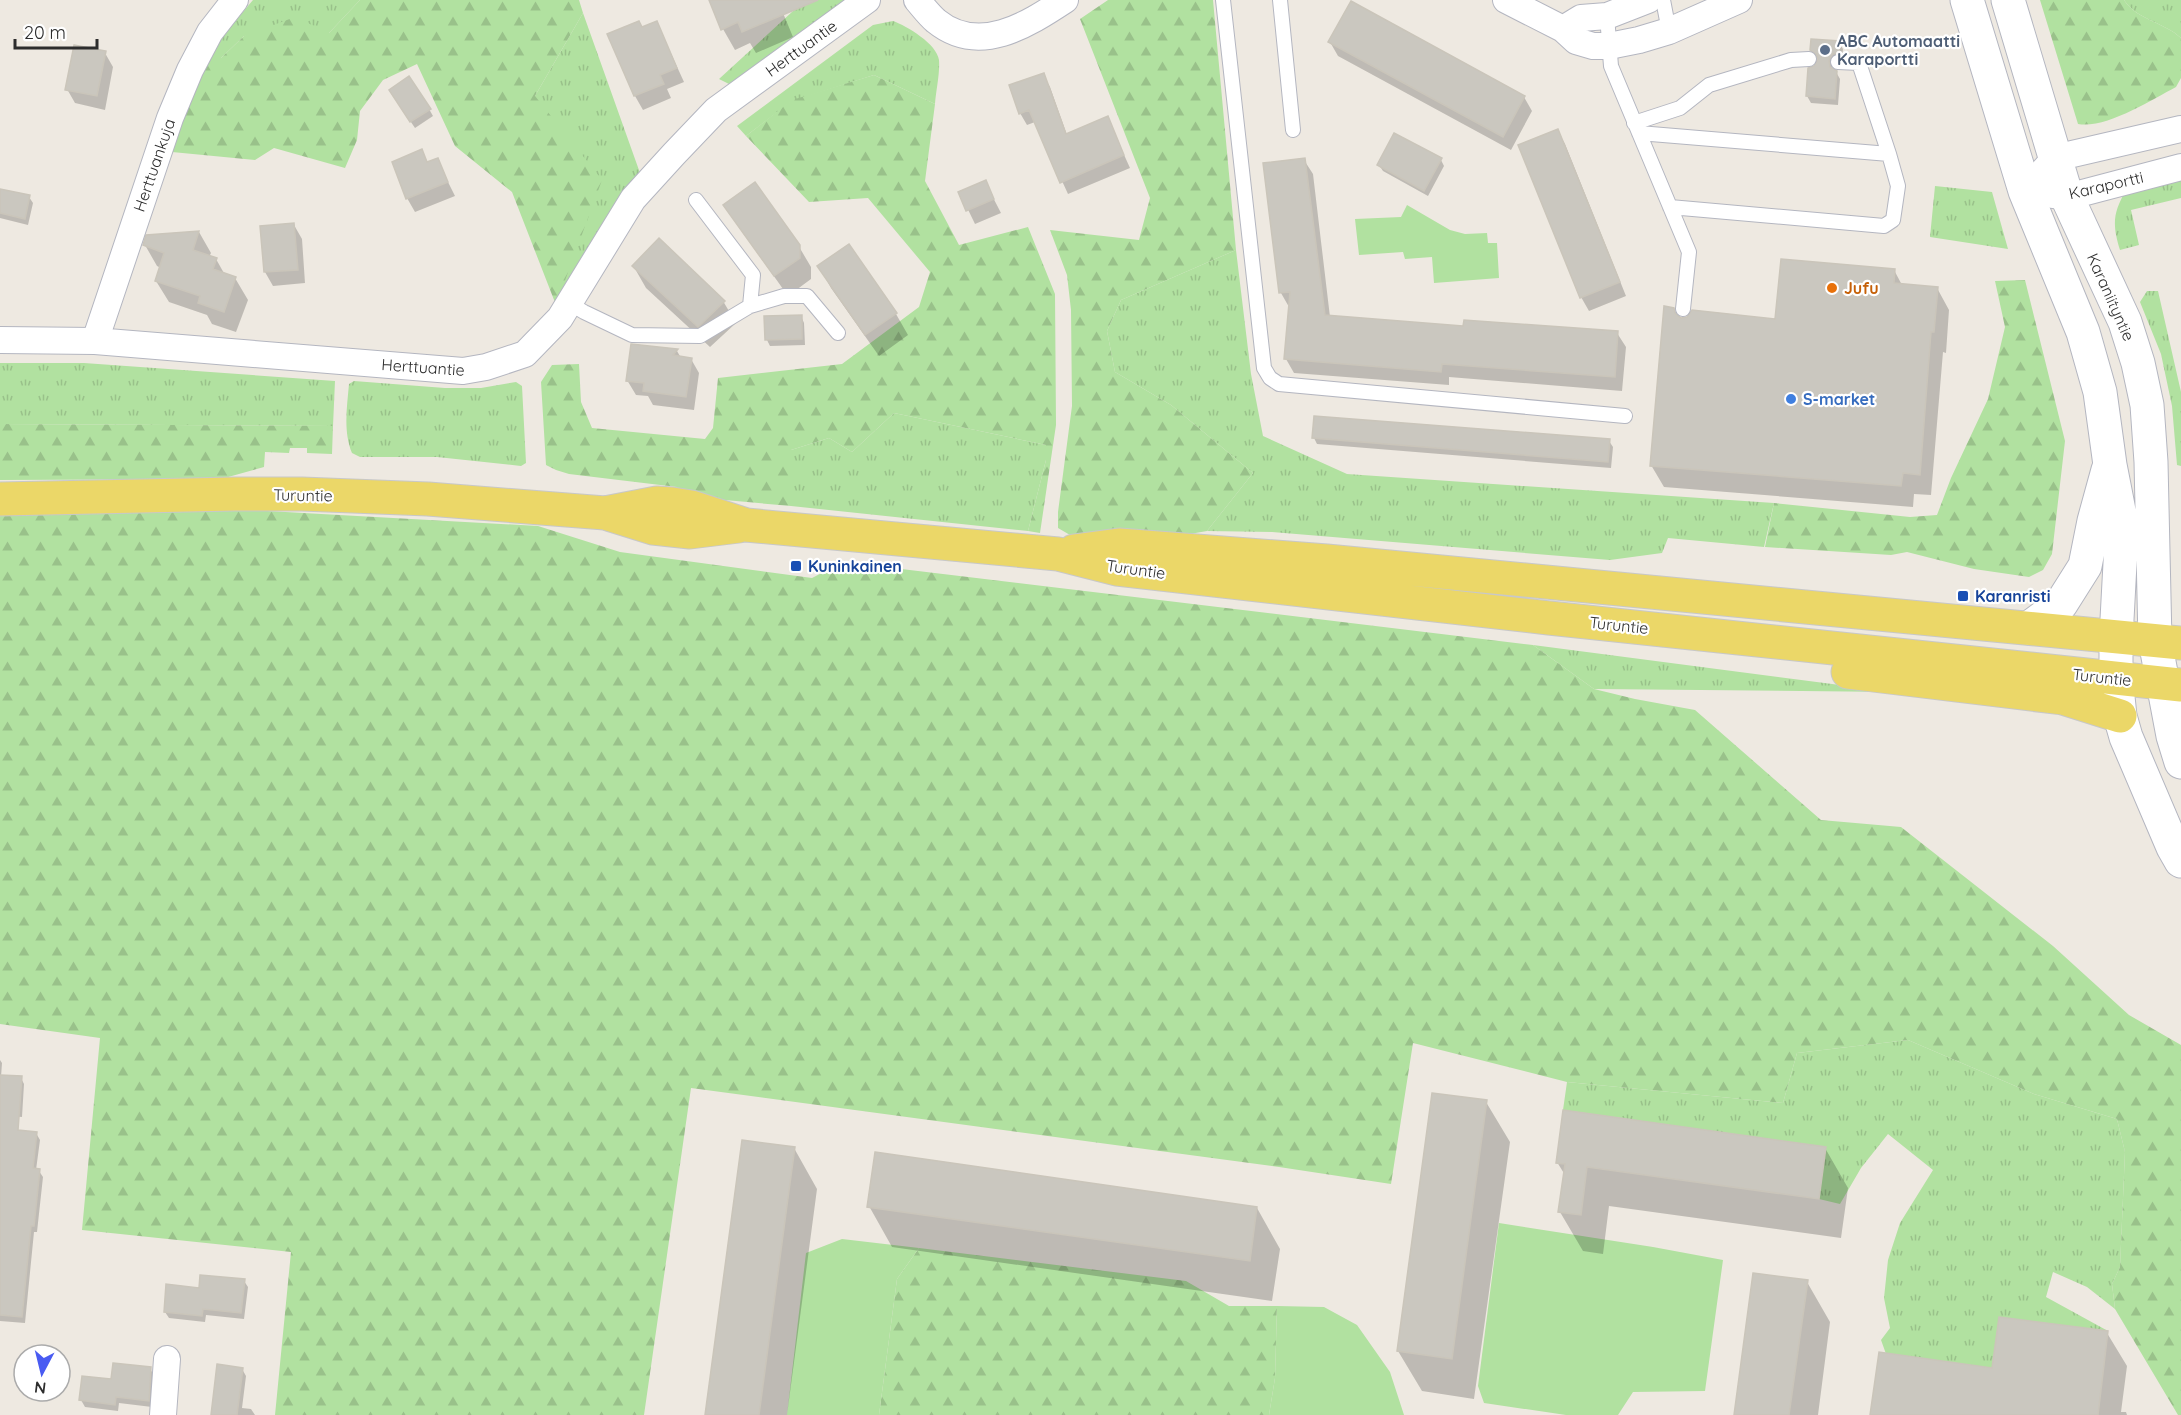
<svg xmlns="http://www.w3.org/2000/svg" width="2181" height="1415" font-family="Quicksand,sans-serif">
  <defs>
    <pattern id="grass-tufts" width="24" height="20" patternUnits="userSpaceOnUse" patternTransform="scale(1.5)"><rect width="24" height="20" fill="#b1e1a0"/><path d="M3 7l-1-3M5 7V3M7 7l1-3M15 17l-1-3M17 17v-4M19 17l1-3" fill="none" stroke="#99c18a"/></pattern>
    <pattern id="forest-firs" width="22" height="20" patternUnits="userSpaceOnUse" patternTransform="scale(1.5)"><rect width="22" height="20" fill="#b1e1a0"/><path d="M5 1l3.5 6h-7zM16 11l3.5 6h-7z" fill="#99c18a"/></pattern>
  </defs>
  <rect width="100%" height="100%" fill="#eee9e1"/>
  <!-- grass -->
  <path fill="url(#grass-tufts)" d="M253 0H360L329 33 244 36 221 58H204Z
    M805 0H848L729 84 719 79Z
    M2124 0H2181V38C2164 22 2137 20 2124 0Z
    M583 13 640 173 556 305 535 96Z
    M893 21C907 26 937 44 939 60 940 74 936 90 935 104L874 75 792 101 746 136 737 126 873 25Z
    M2181 179V198L2131 210 2139 245 2120 250C2112 224 2113 213 2126 190Z
    M1935 186 1992 192 2008 249 1930 237Z
    M1236 250 1251 374 1263 436 1347 474 1774 503 1764 547 1668 538 1662 553 1610 560 1272 532 1207 531 1253 473 1171 405 1115 372 1107 331 1121 300Z
    M2147 291H2158L2181 392V466L2177 465 2172 406 2161 354 2140 302Z
    M0 363H84L335 381 333 426 0 424Z
    M354 381 445 388H481L516 382 522 386 526 463 521 466 437 457H360L352 453C343 431 347 407 349 384Z
    M894 413 1046 445V460L1028 531 791 506V450L829 438 852 452Z
    M1533 645 1894 692 1594 689Z
    M1908 1040 2034 1094 2117 1119 2125 1152 2120 1267 2112 1284 2115 1309 2087 1287 2053 1272 2046 1297 2108 1331 1999 1317 1992 1368C1959 1363 1924 1366 1890 1365L1881 1340 1890 1328 1884 1298 1888 1260 1900 1223 1933 1170 1888 1134 1861 1168 1840 1204 1819 1199 1826 1147 1563 1110 1567 1082 1783 1103 1797 1053Z"/>
  <!-- forest -->
  <path fill="url(#forest-firs)" d="M360 0H579L583 13 535 96 602 180 556 305 512 192 455 146 417 64 383 80 360 111 357 140 345 168 274 148 255 160 172 152 182 115 204 58H221L244 36 295 17 329 33Z
    M1108 0H1213L1236 250 1121 300 1107 331 1115 372 1171 405 1253 473 1207 531 1161 539 1070 535 1058 528V512L1072 406 1071 310 1067 275 1050 230 1139 240 1150 198 1080 19Z
    M2040 0H2124C2137 20 2164 22 2181 38V78L2176 87C2151 100 2106 129 2078 124Z
    M874 75 935 104 925 181 959 245 1028 227 1055 294 1056 425 1040 533 1028 531 1046 460V445L894 413 852 452 829 438 791 450V506L680 496 677 487 569 474 556 470 546 465 541 382 552 365 579 364 581 402 592 428 705 439 713 428 718 378 842 364 919 307 930 272 868 198 809 202 746 136 792 100Z
    M2025 280 2065 441 2052 554 2043 570 2029 577 1974 569 1907 552 1891 555 1765 547 1774 503 1910 517 1937 515 1951 478 1988 399 2005 327 1995 281Z
    M0 424 333 426 332 454 307 453V448H290L289 453 265 452 264 467 221 479 0 480Z
    M230 509 538 526 620 552 812 578 843 562 1533 645 1594 689 1635 699 1695 710 1821 820 1901 827 2053 946 2129 1015 2181 1045V1415H2178L2115 1309 2112 1284 2120 1267 2125 1152 2117 1119 2034 1094 1908 1040 1797 1053 1783 1103 1567 1082 1413 1043 1391 1184 1279 1167 691 1088 644 1415H275L291 1252 82 1230 100 1038 0 1024V516Z
    M919 1248 1186 1281 1229 1306H1277L1275 1378 1269 1415H879L897 1279Z"/>
  <!-- park -->
  <path fill="#b1e1a0" d="M1407 205 1450 230 1465 234 1487 233 1488 243H1497L1499 278 1434 283 1432 257 1405 259 1403 252 1359 255 1355 219 1401 217Z
    M1499 1223 1653 1247 1723 1260 1705 1391 1633 1392 1618 1415H1566L1484 1403 1478 1386Z
    M842 1239 919 1248 897 1279 879 1415H787L806 1253Z
    M1277 1306 1324 1307 1357 1325 1390 1372 1404 1415H1269L1275 1378Z"/>
  <!-- shadow -->
  <path fill="#0003" d="M710 0H791L783 13 793 37 756 53 750 43 735 50 723 29Z
    M657 23 684 82 667 89 671 98 643 110 635 96 609 35 642 29Z
    M1330 42 1524 97 1532 111 1511 150 1338 56Z
    M1839 43 1843 49 1842 59 1837 61 1831 69 1836 72 1840 79 1838 105 1811 103 1807 96 1820 59 1815 57 1811 50Z
    M105 53 113 67 105 110 75 103 67 89Z
    M1043 75 1050 87 1067 135 1107 117 1130 168 1068 194 1035 122 1027 125 1020 113Z
    M394 97 429 109 433 116 415 128Z
    M1557 130 1565 144 1626 296 1589 311 1581 297Z
    M421 151 428 163 437 160 455 196 415 212 407 198Z
    M1304 160 1313 174 1330 317 1464 328 1617 333 1626 347 1622 391 1449 377V385L1294 373 1286 359 1289 307 1281 293 1265 165Z
    M1441 160 1444 166 1428 196 1383 171 1379 165Z
    M985 182 1001 213 975 224 960 193Z
    M0 190 29 197 33 203 28 225 0 218Z
    M725 205 798 245 811 267V279L788 296 738 226Z
    M294 225 302 239 305 283 273 286 265 272Z
    M199 232 211 253 209 257 216 259 225 275 235 278 248 300 236 332 212 324 207 315 169 302 156 281 161 268 157 266 145 245Z
    M849 246 896 314 908 335 879 356 831 288 819 266Z
    M634 267 723 301 736 323 710 347 646 288Z
    M1894 270 1902 285 1937 288 1949 310 1946 353 1943 352 1931 495 1914 494 1913 507 1664 487 1651 465 1673 309 1681 319 1776 321Z
    M801 316 804 323 805 345 770 346 767 340Z
    M632 346 677 351 681 358 691 359 699 373 694 410 653 405 648 396 636 395 627 380Z
    M1314 438 1609 441 1613 447 1611 468 1317 444Z
    M0 1060 2 1063 1 1077 21 1078 24 1084 22 1117 0 1115Z
    M1486 1102 1510 1142 1474 1399 1422 1391 1398 1351Z
    M36 1133 40 1140 36 1170 39 1171 43 1177 37 1232H34L25 1323 0 1321V1166Z
    M794 1148 817 1189 787 1415H707Z
    M1825 1148 1848 1188 1841 1238 1609 1206 1603 1254 1583 1251 1560 1212 1565 1175 1557 1162Z
    M869 1206 1257 1208 1280 1249 1272 1301 892 1247Z
    M244 1281 248 1287 244 1319 206 1315 205 1322 169 1318 165 1312 200 1290Z
    M1807 1282 1830 1322 1818 1415H1735Z
    M2107 1333 2127 1366 2121 1412H2126L2127 1415H1871L1994 1369Z
    M150 1369 154 1375 152 1407 119 1403 118 1411 85 1407 81 1400 112 1381Z
    M242 1369 246 1376 242 1408 251 1409 255 1415H212Z"/>
  <!-- building -->
  <path fill="#cac7bf" stroke="#cac5ba" stroke-width="1.5" d="M709 0H818L742 32 738 22 721 30Z
    M1351 1 1525 96 1503 137 1328 42Z
    M639 21 642 27 657 21 677 68 660 75 664 84 634 96 607 34Z
    M1811 39 1840 41 1839 53 1833 54 1829 61 1830 67 1837 71 1835 99 1806 96 1808 68 1814 66 1818 59 1816 54 1810 50Z
    M74 45 106 51 97 96 65 90Z
    M1044 73 1066 134 1108 116 1124 155 1060 183 1029 110 1019 114 1009 85Z
    M409 76 431 109 410 122 389 90Z
    M1558 129 1620 282 1580 298 1518 145Z
    M1394 133 1442 158 1424 191 1377 165Z
    M422 149 427 162 438 158 448 182 406 199 392 162Z
    M1305 158 1325 315 1463 326 1464 320 1618 331 1615 377 1442 364 1441 372 1284 359 1290 292 1279 293 1263 163Z
    M986 180 994 199 966 211 958 192Z
    M755 182 800 245V258L774 276 723 205Z
    M0 189 30 195 25 219 0 213Z
    M294 223 298 270 264 272 260 226Z
    M199 231 193 250 217 258 213 269 236 277 224 312 198 303 200 296 155 281 164 253 143 245 146 235Z
    M659 238 725 301 698 327 632 266Z
    M849 244 897 313 865 335 817 266Z
    M1781 259 1895 269 1894 283 1938 287 1934 332H1931L1920 475 1903 473 1901 486 1650 466 1664 306 1674 308 1675 313 1681 318 1687 317 1692 310 1775 319Z
    M802 315V339L765 340 764 316Z
    M631 344 678 349 673 355 692 358 686 397 643 391 644 383 626 381Z
    M1314 416 1610 439 1608 462 1312 438Z
    M0 1075 22 1076 18 1130 37 1132 33 1168 40 1169 34 1226H31L22 1317 0 1315Z
    M1432 1093 1487 1100 1452 1359 1397 1351Z
    M1563 1110 1826 1147 1819 1199 1587 1167 1581 1215 1558 1212 1565 1164 1556 1163Z
    M742 1140 795 1147 788 1198 759 1415H705Z
    M875 1152 1257 1207 1250 1261 867 1207Z
    M1753 1273 1808 1280 1789 1415H1734Z
    M200 1275 245 1279 241 1313 203 1309 202 1316 164 1312 166 1284 199 1288Z
    M1999 1317 2108 1331 2098 1415H1870L1879 1352 1992 1368Z
    M113 1363 151 1367 149 1401 116 1397 115 1405 79 1400 82 1376 111 1379Z
    M217 1364 243 1368 237 1415H211Z"/>
  <g fill="none" stroke-linecap="round" stroke-linejoin="round">
    <defs>
      <path id="service" d="M1223 0 1264 368 1270 378 1279 384 1625 416
        M1280 0 1293 130
        M1663 0 1669 31
        M1607 16 1611 66 1689 252 1683 309
        M1838 62 1859 63 1889 154
        M1634 123 1680 108 1709 85 1791 60 1809 59
        M1639 133 1889 154 1898 186 1893 220 1884 226 1670 207
        M696 200 753 275 750 306
        M569 303 584 312 632 335 700 336 750 306 784 296H807L838 333"/>
      <path id="minor" d="M917 0C923 7 929 15 936 21 979 56 1027 25 1065 0
        M1506 0 1563 29 1576 41 1593 46H1609L1639 40 1669 31 1739 0
        M1563 29 1581 18 1607 16 1648 0
        M2025 191 2055 158 2181 129
        M2025 191 2067 197 2181 167
        M0 340 95 341 463 371 486 367 525 354 560 318 633 199 674 154 716 110 867 0
        M95 341 170 118 190 70 210 32 235 0
        M163 1415 167 1359"/>
      <path id="tertiary" d="M1967 0 2025 191 2083 332 2100 392 2110 465 2122 526 2116 638V678
        M2008 0 2067 197 2125 322 2138 363 2147 405 2151 462 2155 641 2163 683
        M2029 628 2061 604 2085 566 2094 521 2108 470"/>
      <path id="secondary" d="M2116 678 2120 716 2126 737 2173 847 2181 861
        M2163 683 2173 736 2181 762"/>
      <path id="primary" d="M0 499 234 494H302L428 499 605 513 653 528 690 532 739 526
        M605 513 657 503 672 504 691 507 746 525 1058 554 1117 569 1549 618 2181 685
        M1074 551 1119 545 1327 561 2181 643
        M1848 672 2063 698 2120 716"/>
    </defs>
    <!-- service casing -->
    <use href="#service" stroke="#b4b6c0" stroke-width="16"/>
    <!-- minor casing -->
    <use href="#minor" stroke="#b4b6c0" stroke-width="28"/>
    <!-- tertiary casing -->
    <use href="#tertiary" stroke="#b4b6c0" stroke-width="35"/>
    <!-- secondary casing -->
    <use href="#secondary" stroke="#b4b6c0" stroke-width="35"/>
    <!-- primary casing -->
    <use href="#primary" stroke="#c8c8c8" stroke-width="35"/>
    <!-- service -->
    <use href="#service" stroke="#fff" stroke-width="14"/>
    <!-- minor -->
    <use href="#minor" stroke="#fff" stroke-width="26"/>
    <!-- tertiary -->
    <use href="#tertiary" stroke="#fff" stroke-width="33"/>
    <!-- secondary -->
    <use href="#secondary" stroke="#fff" stroke-width="33"/>
    <!-- primary -->
    <use href="#primary" stroke="#ebd768" stroke-width="33"/>
  </g>
  <!-- markers -->
  <circle fill="#5c6f8a" stroke="#fff" stroke-width="2" cx="1825" cy="50" r="6"/>
  <circle fill="#e8710a" stroke="#fff" stroke-width="2" cx="1832" cy="288" r="6"/>
  <circle fill="#3f7fe0" stroke="#fff" stroke-width="2" cx="1791" cy="399" r="6"/>
  <g fill="#1a4fb4" stroke="#fff" stroke-width="2">
    <rect x="790" y="560" width="12" height="12" rx="3"/>
    <rect x="1957" y="590" width="12" height="12" rx="3"/>
  </g>
  <g text-anchor="middle" dominant-baseline="central" stroke-width="4.5" stroke-linejoin="round" paint-order="stroke">
    <!-- service labels -->
    <g font-size="16" font-weight="bold" fill="#4e5e75" stroke="#fff" text-anchor="start">
      <text x="1837" y="41">ABC Automaatti<tspan x="1837" dy="18">Karaportti</tspan></text>
    </g>
    <!-- street labels -->
    <g font-size="16" fill="#2d2d2d" stroke="#fff">
      <text transform="translate(801 48) rotate(-36)">Herttuantie</text>
      <text transform="translate(154 165) rotate(-71)">Herttuankuja</text>
      <text transform="translate(2106 185) rotate(-13)">Karaportti</text>
      <text transform="translate(2111 297) rotate(66)">Karaniityntie</text>
      <text transform="translate(423 367) rotate(4)">Herttuantie</text>
      <text transform="translate(303 495) rotate(1)">Turuntie</text>
      <text transform="translate(1136 569) rotate(8)">Turuntie</text>
      <text transform="translate(1619 625) rotate(6)">Turuntie</text>
      <text transform="translate(2102 677) rotate(6)">Turuntie</text>
    </g>
    <!-- food labels -->
    <g font-size="16" font-weight="bold" fill="#c56008" stroke="#fff" text-anchor="start">
      <text x="1844" y="288">Jufu</text>
    </g>
    <!-- shop labels -->
    <g font-size="16" font-weight="bold" fill="#366cbe" stroke="#fff" text-anchor="start">
      <text x="1803" y="399">S-market</text>
    </g>
    <!-- transit labels -->
    <g font-size="16" font-weight="bold" fill="#164399" stroke="#fff" text-anchor="start">
      <text x="808" y="566">Kuninkainen</text>
      <text x="1975" y="596">Karanristi</text>
    </g>
  </g>
  <!-- north arrow -->
  <g transform="translate(42 1373) rotate(187)"><circle r="28" fill="#ffffff" stroke="#ababab" stroke-width="1.5"/>
  <path d="M0-4.5L10 22L0 15L-10 22Z" fill="#495bf2"/>
  <text y="-9" font-size="16" font-weight="bold" text-anchor="middle" fill="#2d2d2d">N</text>
  </g>
  <!-- scale -->
  <path d="M15 39v9h82v-9" fill="none" stroke="#2d2d2d" stroke-width="3"/>
  <text x="24" y="39" font-size="18" fill="#2d2d2d" stroke="#ffffff" stroke-width="4.5" paint-order="stroke">20 m</text>
</svg>
